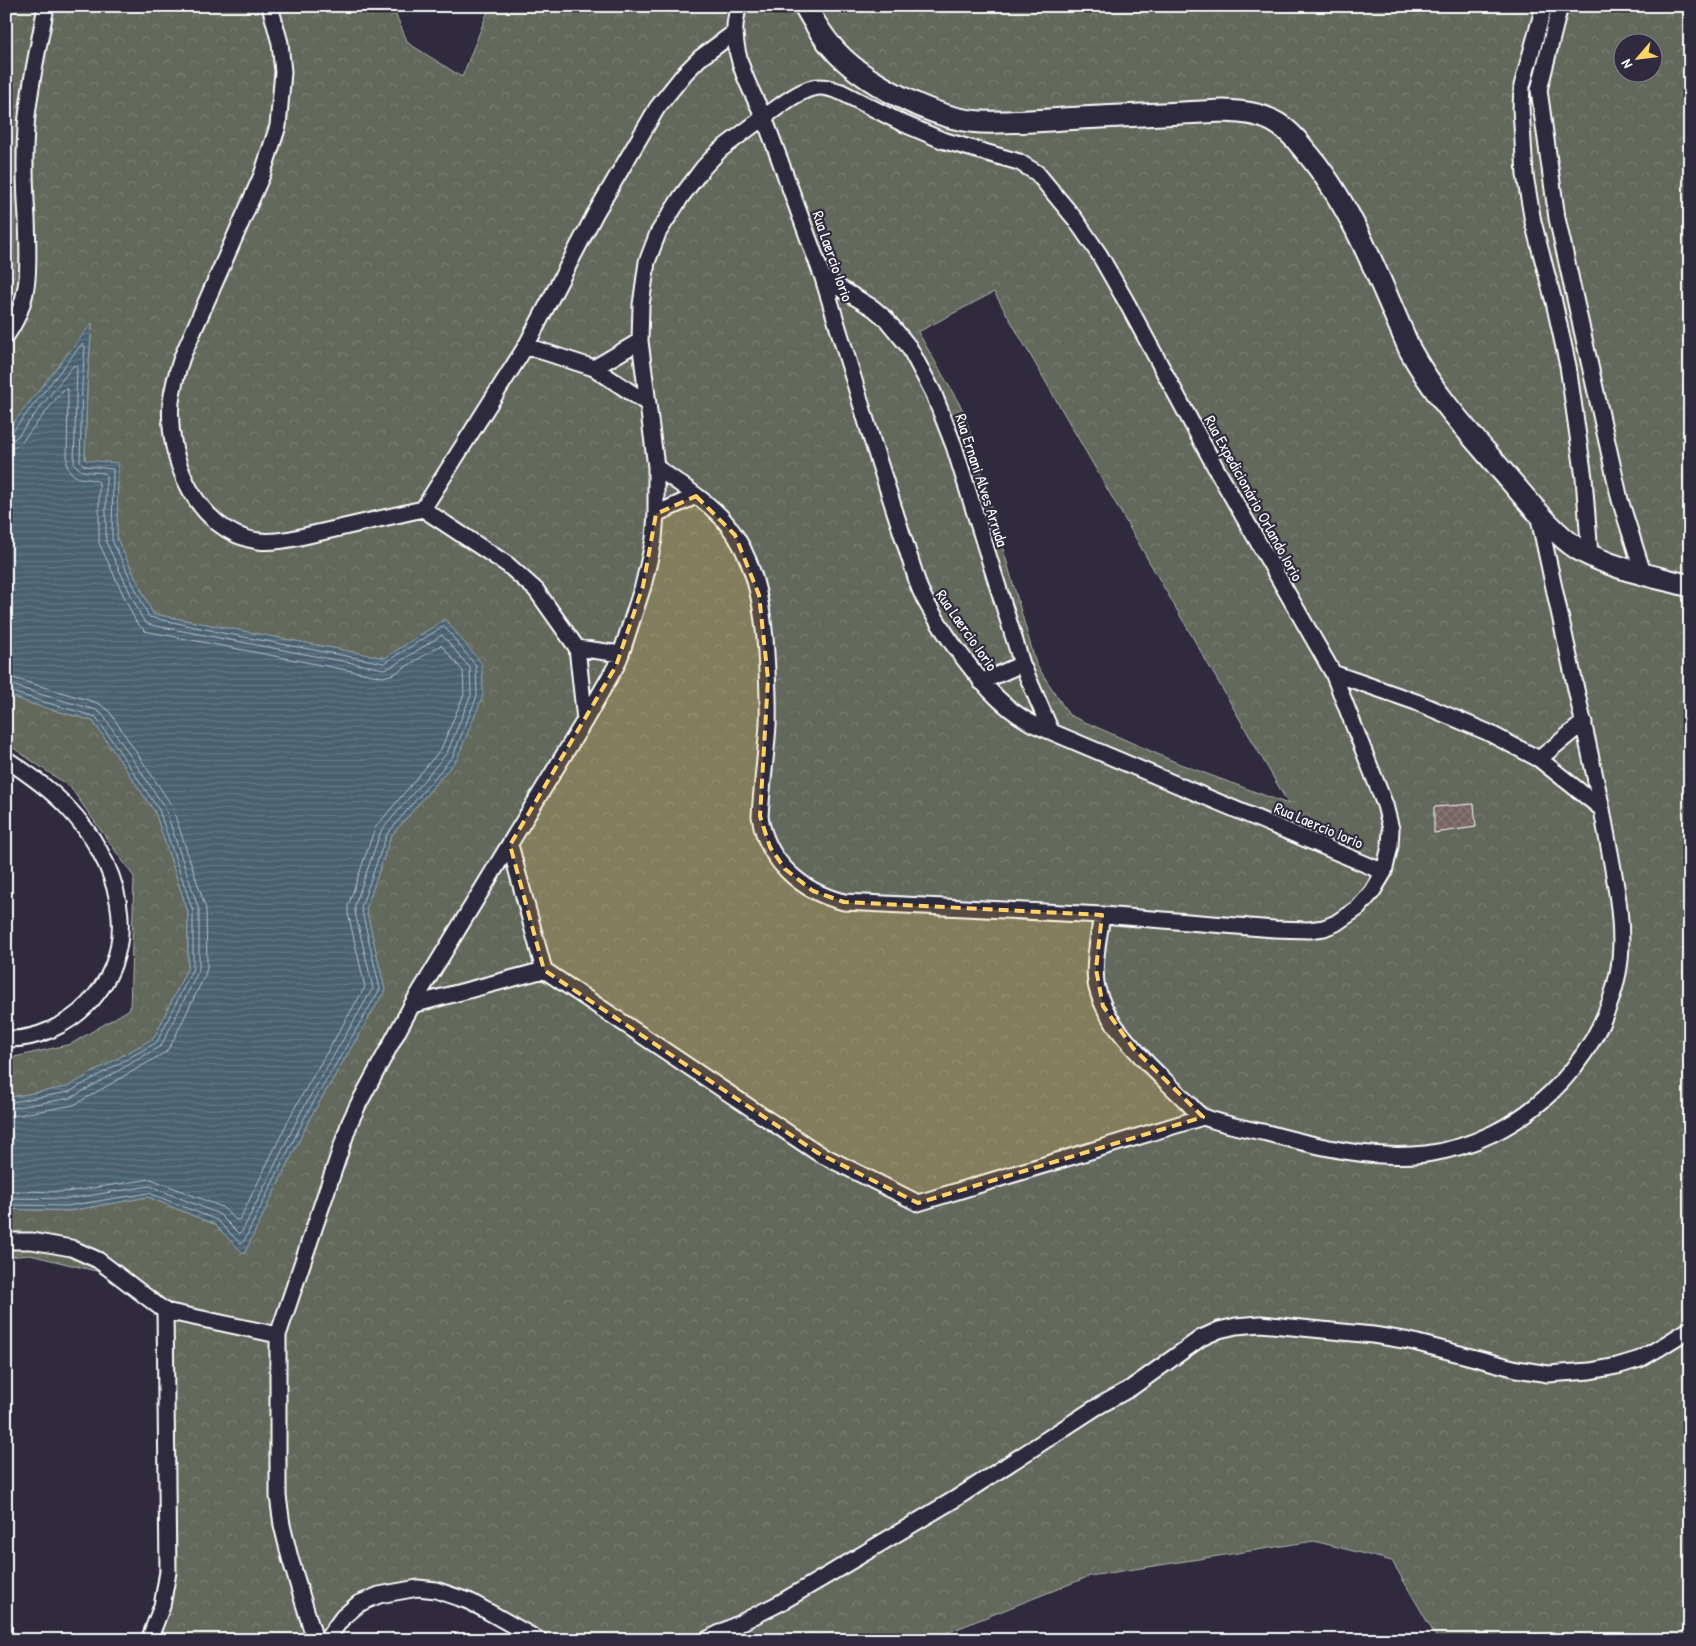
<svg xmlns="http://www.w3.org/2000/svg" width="1696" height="1646" font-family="'Patrick Hand',sans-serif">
  <defs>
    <pattern id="forest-crowns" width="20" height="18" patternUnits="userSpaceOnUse" patternTransform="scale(1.25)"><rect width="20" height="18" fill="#62685b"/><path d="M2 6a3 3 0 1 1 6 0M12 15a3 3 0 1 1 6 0" fill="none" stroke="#7a7f74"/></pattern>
    <pattern id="water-rules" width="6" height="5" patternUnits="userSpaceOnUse" patternTransform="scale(1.25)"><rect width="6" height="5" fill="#486171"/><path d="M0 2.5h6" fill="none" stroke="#637986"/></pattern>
    <pattern id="building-cross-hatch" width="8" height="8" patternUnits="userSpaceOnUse" patternTransform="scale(1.25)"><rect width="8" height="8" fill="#766262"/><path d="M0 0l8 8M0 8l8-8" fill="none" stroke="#8b7a7a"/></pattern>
  </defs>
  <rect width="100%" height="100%" fill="#2f2a3d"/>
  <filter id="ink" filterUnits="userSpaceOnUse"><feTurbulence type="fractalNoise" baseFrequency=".02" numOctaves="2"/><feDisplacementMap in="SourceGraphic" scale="10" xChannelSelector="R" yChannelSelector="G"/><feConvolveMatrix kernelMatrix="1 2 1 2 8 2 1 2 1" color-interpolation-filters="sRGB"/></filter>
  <g filter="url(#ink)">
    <!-- forest -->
    <path fill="url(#forest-crowns)" stroke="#b0b4ad" fill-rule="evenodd" d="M6 6H392L408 43 462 77 490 6H1690V1640H1438L1392 1561 1314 1541 1090 1576 934 1638 924 1640H529L418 1588 368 1609 330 1640H149L167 1513 165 1311 96 1271 30 1255 6 1257V1209L68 1211 148 1197 214 1224 244 1254 310 1118 385 990 366 909 391 836 457 759 445 619 385 658 153 614 117 539 118 463 85 461 87 385 92 324 6 432V277H14L13 183 6 176ZM1624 42H1654V72H1624ZM994 292 1288 803V804L1180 764 1069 715 1036 664 964 412 918 332Z
      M6 694 32 704 93 721 155 812 188 912V967L154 1038 67 1087 6 1098V1059L71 1044 130 1009 134 877 70 787 6 743Z"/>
    <!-- water -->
    <path fill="url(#water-rules)" stroke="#91a0aa" d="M92 323 87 385 85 460 118 463 117 539 153 614 385 658 445 619 482 664 483 696 457 759 391 836 366 909 385 990 310 1118 244 1254 214 1224 148 1197 68 1211 6 1209V1098L67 1087 154 1038 188 967V912L155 812 93 721 32 704 6 694V432Z"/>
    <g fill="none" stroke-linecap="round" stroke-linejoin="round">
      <!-- shore -->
      <path stroke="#b6c0c6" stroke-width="1" d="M6 434 12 432 81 345H84L85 347 82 385 80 461 85 466 113 469 112 540 149 617 228 634 384 663 444 626 476 666 477 696 453 756 387 834 361 907 380 989 306 1115 243 1243H240L217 1220 149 1193 67 1206 6 1205
        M6 441 12 440 17 437 73 366 76 365 77 367 74 463C81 476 95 470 106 474V542L142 618 146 623 151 625 384 669 391 667 442 635 470 668 471 695 447 753 381 831 355 905V912L373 988 301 1112 242 1232 238 1233 219 1214 150 1186 67 1199 6 1198
        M6 448 15 447 21 443 64 389H68L67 466C75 483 85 476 99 482V543L136 622 145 631 383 677 394 674 441 645 463 671 464 694 441 749 375 828 348 906V913L365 987 294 1109 240 1219 236 1220 222 1207 151 1179 66 1192 6 1191
        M6 676 98 703 109 711 172 806 206 909 207 967 205 975 171 1045 166 1052 74 1105 6 1117
        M6 683 36 693 96 710 103 715 165 808 199 910V967L198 972 161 1046 71 1098 6 1109
        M6 690 34 699 96 717 159 810 193 911V968L157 1042 69 1092 6 1103"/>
    </g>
    <!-- building -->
    <path fill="url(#building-cross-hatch)" stroke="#fff" d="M1474 804 1476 827 1434 833V807Z"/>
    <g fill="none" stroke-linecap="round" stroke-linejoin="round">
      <defs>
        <path id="street" d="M270 6 280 43 283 72 278 126 262 175 182 357C177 372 173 386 171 402 166 458 197 532 258 541 272 543 287 540 300 537L423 509 526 346
          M738 6C737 15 734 24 735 33 736 63 751 91 764 117 779 107 803 86 821 87 828 87 834 90 841 92L902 123 942 140 1019 162 1037 173 1075 219 1099 254 1128 305 1218 472 1333 673 1385 805 1391 829 1390 846 1384 872 1372 892 1358 908 1336 923 1324 928 1309 930 1274 929 1102 915C1099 936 1092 968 1097 988 1105 1019 1127 1041 1148 1064 1161 1077 1174 1089 1187 1102 1192 1107 1198 1115 1204 1117 1221 1124 1248 1129 1267 1133 1319 1147 1371 1160 1426 1154 1519 1142 1600 1065 1618 973 1628 925 1610 858 1602 809
          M1544 6 1522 86 1521 108 1525 175 1533 222 1554 302 1568 366 1584 478 1590 555
          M1560 6 1539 90 1557 218 1620 500 1643 573
          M823 278 873 308 886 319 909 347 933 392 954 446 1022 664 1051 731
          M6 336C33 299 28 261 27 218 25 188 24 157 26 127 29 86 39 46 46 6
          M640 341 594 368 647 403
          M594 368 526 346 595 214 657 108 685 73 700 58 735 32
          M656 467C677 482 712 504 727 524 753 556 761 598 765 638 767 667 769 695 768 725 766 755 762 785 760 816 766 861 802 892 844 902L1102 915
          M423 509 508 565 536 590 577 648 585 720
          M656 514 696 496
          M577 648 621 654
          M1333 673 1416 702 1487 732 1539 759 1602 809 1538 514
          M981 682 1022 664
          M6 759C27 773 49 788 66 806 118 859 146 944 88 1004 68 1025 36 1040 6 1039
          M1539 759 1584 722
          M510 845 544 970 412 1005 585 720 616 666 621 654 643 586 650 557 654 539 656 514V467L640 341 641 305 647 262 658 233 681 197 703 168 720 150 764 117 823 278 872 440 919 587C927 607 940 625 952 643 976 675 997 705 1033 724L1384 872
          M544 970 818 1153 918 1203 1203 1117
          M6 1241H32L71 1248 98 1260 165 1311 278 1335 350 1122 358 1105 412 1005
          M278 1335V1496L282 1525 290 1558 315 1640
          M149 1640 162 1606 168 1572 165 1311
          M326 1640 343 1617 358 1604 379 1595 418 1588 436 1590 471 1602 539 1640
          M706 1640 778 1604 826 1576 955 1499 1095 1408 1131 1388 1201 1338 1219 1330 1236 1326 1261 1324 1373 1335 1410 1341 1517 1369 1548 1374 1590 1371 1617 1366 1640 1359 1661 1347 1690 1329"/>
        <path id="secondary" d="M805 6C813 20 821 35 832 47 861 82 936 120 981 122 1014 123 1047 120 1080 118 1128 116 1175 113 1223 111 1243 112 1261 113 1278 124 1288 130 1296 139 1303 148 1352 204 1380 282 1410 350 1436 398 1474 438 1509 479 1528 501 1554 534 1578 549 1612 569 1653 576 1690 586"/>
      </defs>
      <!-- street casing -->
      <use href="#street" stroke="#fff" stroke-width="19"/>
      <!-- secondary casing -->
      <use href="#secondary" stroke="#fff" stroke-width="25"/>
      <!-- street -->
      <use href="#street" stroke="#2f2a3d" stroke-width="15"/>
      <!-- secondary -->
      <use href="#secondary" stroke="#2f2a3d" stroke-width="21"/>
    </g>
  </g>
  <!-- marked area -->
  <path fill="#ffd166" fill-opacity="0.2" stroke="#ffd166" stroke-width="4" stroke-dasharray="10 6" stroke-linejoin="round" d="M696 496 735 535 759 595 768 679 760 816 770 847 785 869 813 891 844 902 1102 915 1096 969 1103 1006 1133 1048 1203 1117 918 1203 818 1153 544 970 510 845 616 666 643 586 656 514Z"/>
  <g text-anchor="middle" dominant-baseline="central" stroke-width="4.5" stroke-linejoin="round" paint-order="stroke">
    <!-- street labels -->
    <g font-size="16" fill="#fff" stroke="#2f2a3d">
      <text transform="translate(833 256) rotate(71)">Rua Laercio Iorio</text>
      <text transform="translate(982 480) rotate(72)">Rua Ernani Alves Arruda</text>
      <text transform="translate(1254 498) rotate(61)">Rua Expedicionário Orlando Iorio</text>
      <text transform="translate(967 630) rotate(55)">Rua Laercio Iorio</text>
      <text transform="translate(1319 825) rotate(23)">Rua Laercio Iorio</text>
    </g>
  </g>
  <!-- margin -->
  <rect width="1696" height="1646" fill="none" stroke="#2f2a3d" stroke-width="25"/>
  <rect x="12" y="12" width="1671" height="1621" fill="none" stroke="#fff" stroke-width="2" filter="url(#ink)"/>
  <!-- north arrow -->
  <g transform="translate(1638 58) rotate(242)"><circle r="24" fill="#2f2a3d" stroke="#827f8b"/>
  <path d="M0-4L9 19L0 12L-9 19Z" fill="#ffd166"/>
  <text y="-8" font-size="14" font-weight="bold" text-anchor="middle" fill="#ffffff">N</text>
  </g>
</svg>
